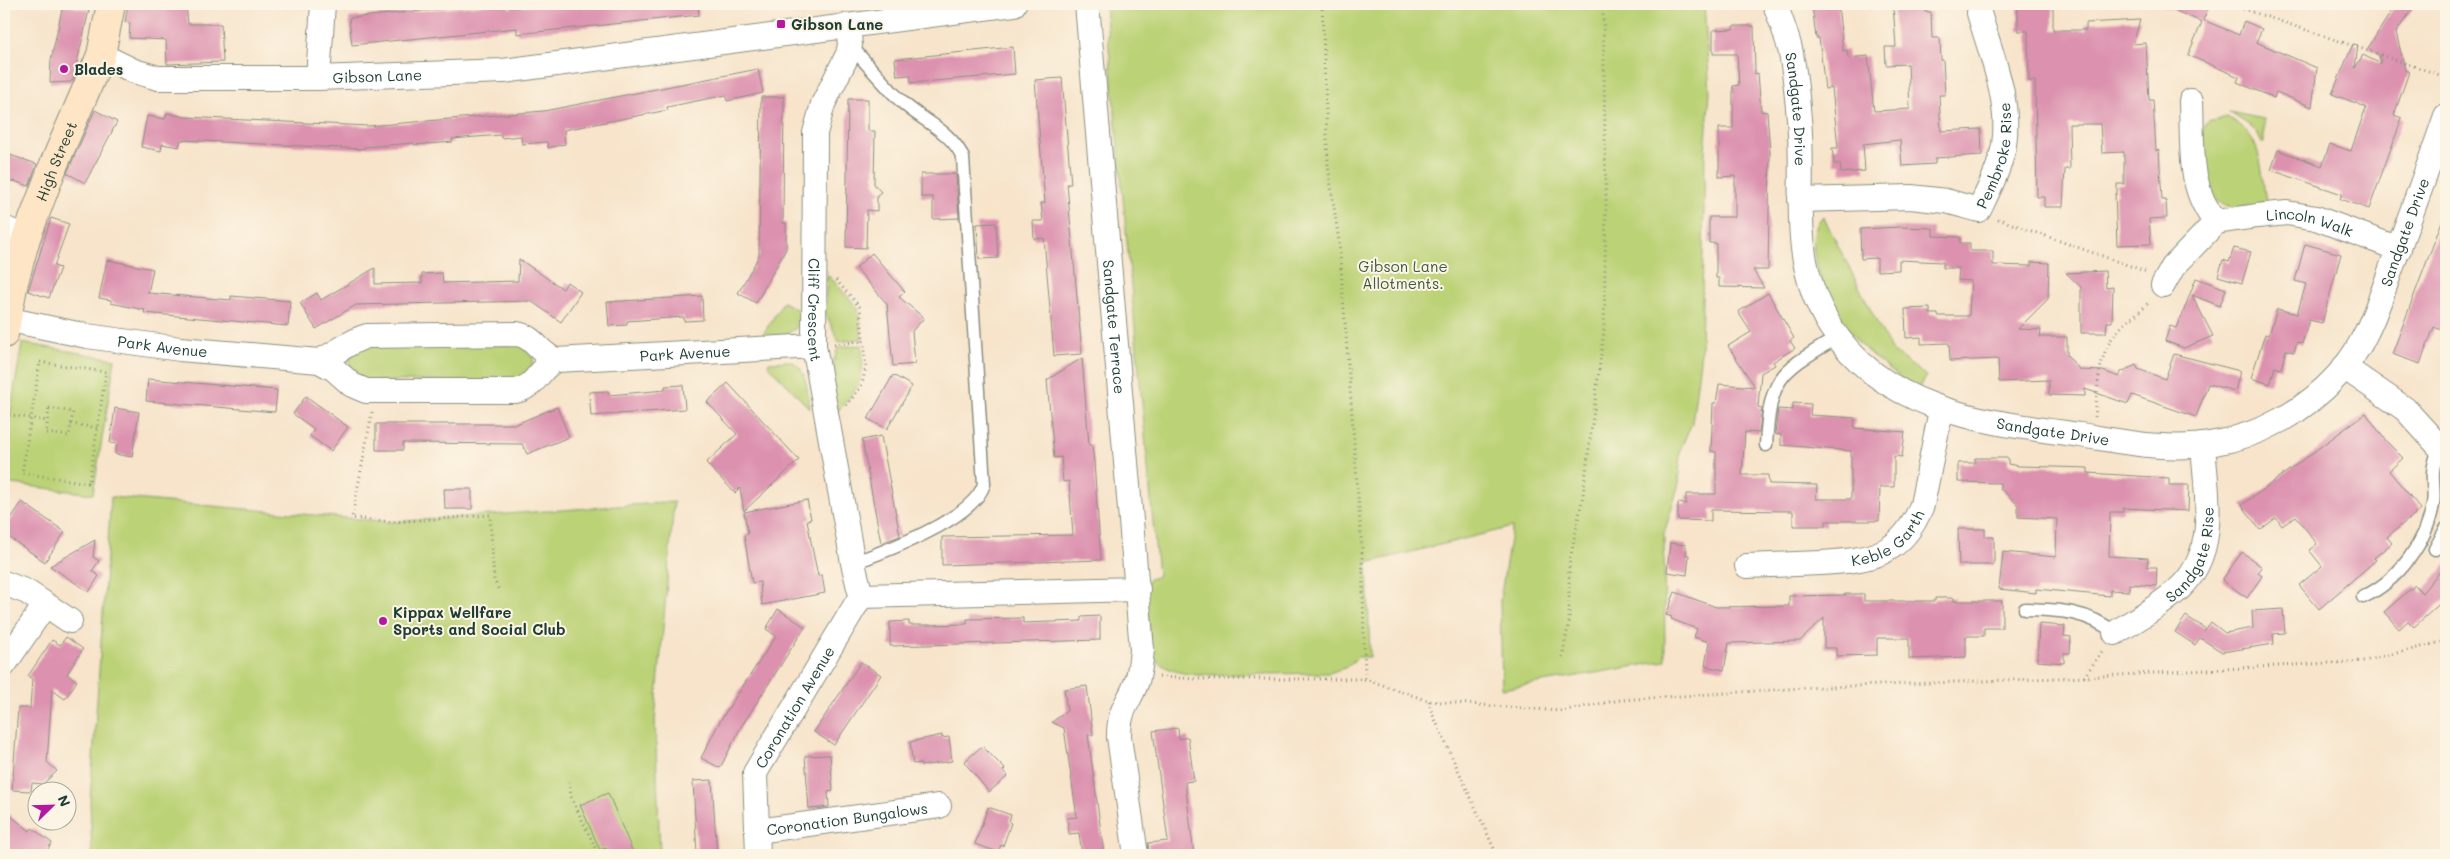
<svg xmlns="http://www.w3.org/2000/svg" width="2450" height="859" font-family="Mali,sans-serif">
  <rect width="100%" height="100%" fill="#fcf5e5"/>
  <filter id="ink" filterUnits="userSpaceOnUse"><feTurbulence type="fractalNoise" baseFrequency=".02" numOctaves="2"/><feDisplacementMap in="SourceGraphic" scale="10" xChannelSelector="R" yChannelSelector="G"/><feConvolveMatrix kernelMatrix="1 2 1 2 8 2 1 2 1" color-interpolation-filters="sRGB"/></filter>
  <filter id="wash" filterUnits="userSpaceOnUse"><feTurbulence type="fractalNoise" baseFrequency=".0096" numOctaves="4" result="noise"/><feDisplacementMap in="SourceGraphic" scale="20" xChannelSelector="R" yChannelSelector="G"/><feGaussianBlur stdDeviation="1.12" result="paint"/><feColorMatrix in="noise" values="0 0 0 0 0 0 0 0 0 0 0 0 0 0 0 0 0 1.4 0 .05"/><feComposite in="paint" operator="in"/></filter>
  <g filter="url(#wash)">
    <rect width="100%" height="100%" fill="#f7e4cb"/>
    <!-- green -->
    <path fill="#bbd276" stroke="#6d8855" d="M1704 4 1710 93 1705 152 1701 352 1692 423 1680 450 1679 483 1664 534 1665 661 1502 689 1500 600 1512 527 1367 563 1370 657H1358L1345 668 1329 673 1198 675C1180 673 1164 671 1152 655L1145 590 1149 579 1158 576 1105 5Z
      M2229 112 2264 119V143H2262L2257 133 2249 125Z
      M2227 117C2264 135 2260 166 2266 202 2243 206 2226 213 2208 194L2201 133 2208 122Z
      M1823 216 1891 350 1926 376 1918 389C1865 355 1836 328 1817 266 1812 247 1810 230 1823 216Z
      M827 276H829L858 308 862 339 839 342 825 312Z
      M783 302 800 311C802 336 781 335 762 336Z
      M22 343 115 359 93 494 4 483V451Z
      M362 345H521L533 358V364L518 381H365C348 368 343 361 362 345Z
      M862 345C864 382 861 384 837 412L831 371 838 347Z
      M789 361C808 365 807 393 810 409L768 365 769 362Z
      M111 497 392 522 674 502 655 720 660 855H92L90 801Z"/>
    <g id="blocks">
      <!-- building -->
      <path fill="#dc91af" d="M128 4H186L188 24H221L223 62 167 64 166 40 129 38 130 23 125 22Z
        M492 4H508L509 8 552 4H698L699 15 517 34V28L352 45 349 18Z
        M1812 4H1838L1843 51 1847 50 1848 58 1868 56 1874 111 1910 109 1908 64 1886 65 1885 47H1896L1893 4H1925V12H1931L1932 38H1940L1941 60H1943L1945 95H1939L1941 131 1981 129 1982 155 1935 158V164L1902 166 1900 140 1863 144 1865 171 1841 173 1840 164H1834L1832 148H1838L1832 88 1825 89 1819 38H1816Z
        M2018 4H2053V30H2086V23L2140 20 2133 44 2146 43 2149 100H2153L2156 151 2159 150 2162 200H2166L2167 218 2149 219 2151 244 2117 245 2115 194H2117V184H2124V152L2102 153 2100 124H2069L2070 169H2065L2063 207H2044V197H2037L2035 81H2029L2028 31H2018Z
        M2159 4H2210L2203 20 2239 35 2244 21 2262 29 2256 42 2317 68 2312 107 2276 92 2274 98 2237 82 2239 77 2188 55 2202 22Z
        M2396 4H2416L2396 32 2405 70 2409 72 2394 115 2402 118 2369 209 2340 199 2342 194 2271 170 2278 150 2322 166 2330 144 2351 151 2366 107 2332 94 2353 44 2358 45 2355 68 2363 55 2381 64 2379 55 2368 48Z
        M63 5 89 10 73 80 70 82 50 83 51 60Z
        M1733 26H1754L1755 74 1758 73 1761 111 1767 112 1770 153 1768 270H1753L1764 288 1719 287V278H1716V243H1709V217H1735V176L1719 177V128H1733V86L1739 85 1737 54H1713V30L1733 29Z
        M1013 47 1015 74 911 83 910 75 897 76 895 59Z
        M758 69 763 93 727 101 726 95 667 107 668 110 564 130 565 144 548 148 547 142 522 144 521 136 501 138V135L452 139 453 142 414 145V143L364 147V149L181 140 179 147 162 144 161 151 141 147 147 116 165 119 167 113 185 117 368 126 544 111Z
        M1062 78 1071 184H1067L1082 354 1054 356 1044 238 1034 239 1033 221H1043L1041 203H1045L1035 80Z
        M761 97H784L783 223H786V249L756 303 738 293 759 256Z
        M848 99H868V131H875L874 184 881 192 877 195V211L867 210 866 248 846 247Z
        M95 110 117 122 85 183 67 173Z
        M4 153 37 164 29 186 14 181 6 182Z
        M921 174H956L959 218 933 219V197H921Z
        M2444 216 2446 217V332L2434 327 2420 364 2392 354Z
        M51 218 69 224 54 266 60 268 49 298 28 291Z
        M996 223 998 258 979 259 977 224Z
        M1901 227 1933 228V236L1960 237V243H1970V251H1993V265L2031 266V262L2049 263 2048 299 2018 329 2041 330 2040 337H2067V355L2080 370 2103 371 2119 377 2121 372 2136 365 2138 369 2165 379 2174 354 2240 371 2235 391 2208 384 2196 417 2132 395 2128 404 2085 389V396L2049 395V380L1999 382 1998 359 1950 361 1949 343 1921 344V337L1906 338 1905 309 1930 308V314H1938V316H1969L1971 281 1958 280 1959 268H1943V262L1899 260V270L1877 271V258L1861 259 1860 229Z
        M2305 244 2341 254 2322 323 2309 320 2302 344 2297 342 2294 352 2286 350 2281 369 2275 367 2270 384 2251 378 2265 334 2269 335 2277 309 2297 314 2306 284 2295 281Z
        M2234 248 2251 252 2242 283 2218 276 2223 260 2229 262Z
        M872 253 905 292 899 297 924 318 912 331 915 364 893 366 887 304 856 268Z
        M519 259 563 289 567 282 581 292 561 322 531 301 356 305 316 329 300 303 317 293 321 300 375 268V284L422 283V274L442 273 443 283 518 281Z
        M107 260 153 269 148 293 231 300V296L290 301 288 326 144 313 145 310 111 303V300L99 298Z
        M2105 271 2106 288 2113 287 2112 322H2107L2106 333H2081V287L2066 273Z
        M2196 278 2226 289 2220 306 2192 295 2213 336 2184 348 2165 341 2170 326 2176 328 2180 318H2181Z
        M1768 293 1794 338 1790 341 1795 348 1773 362 1775 365 1761 373 1758 407 1762 408 1759 433 1745 432 1742 475H1768L1769 484 1817 485 1816 499H1851V451L1781 445V435L1775 434 1778 409 1793 410V403L1811 404 1810 415 1855 418 1854 428 1905 432 1902 457 1894 456V487H1880L1879 521H1826V526H1793V511L1711 510V521L1678 520V503L1686 504V494H1716V452L1711 451 1713 403H1716L1719 384 1755 387 1728 346 1751 332 1738 312Z
        M702 296 703 320 684 321V317L627 321V325L609 326 607 302Z
        M1082 358 1089 445H1092L1094 462 1101 560 942 565V537L1073 535 1069 481 1063 482 1061 457 1054 458 1047 380Z
        M893 375 912 386 887 429 868 419Z
        M148 379 277 390 275 412 146 401Z
        M728 383 799 460 744 511 740 488 735 493 706 463 737 434 707 402Z
        M683 385 685 409 591 416 589 392 608 391 609 395 665 390V386Z
        M306 396 348 427 331 451 310 436 314 429 293 414Z
        M557 407 569 437 527 454 522 444 403 443V450H376V424H516Z
        M115 408 139 412 132 457 115 454 117 444 110 443Z
        M2366 413 2385 440 2403 458 2389 471 2421 509 2387 537 2392 543 2374 558 2376 560 2319 609 2299 585 2322 566 2309 550 2317 544 2296 516 2282 526 2276 518 2260 530 2242 505Z
        M881 436 900 536 881 543 862 440Z
        M1975 458H2008V464L2019 466 2088 468V473L2169 478V485H2189L2188 511 2123 508V512H2110L2109 556 2148 558 2147 567H2157L2156 586 2129 584V591L2110 590V596L2036 589V593L1999 589 2003 552 2056 557 2057 519 2018 517V505L2000 488V483L1958 482V463H1975Z
        M444 489H472V509H445Z
        M807 500 811 519 807 520 812 547 818 576 822 575 825 593 762 605 760 582 752 583 744 535 748 534 744 512Z
        M22 502 65 532 45 562 4 534V529Z
        M1958 529H1985V537H1994V565H1959Z
        M95 540 93 557 99 561 92 571 99 576 89 592 50 566Z
        M1670 543 1686 545V555H1689L1687 575 1667 572Z
        M2242 552 2262 567 2258 573 2262 576 2247 598 2222 580Z
        M2446 564V598L2414 627 2408 621 2399 629 2384 612 2415 585 2422 593Z
        M1675 592 1716 607 1789 606V596L1845 595V594H1864V601H1935V598H1954V601H2002V628H1984V636H1966V657L1909 659V638H1877V655L1836 656V648H1824V618L1800 641 1729 643 1724 670 1705 666 1709 642 1694 637 1697 629 1671 619 1672 617 1666 615Z
        M778 609 805 627 741 727 720 768 701 758 720 721 776 636 766 629Z
        M2283 609 2285 633 2273 634 2274 644 2222 652 2200 638 2195 645 2175 632 2186 616 2206 629 2204 631 2211 622 2225 633 2253 628 2252 611Z
        M1100 616V640L890 646V622L909 621V625H929L967 624V619L1023 618V623L1081 621V617Z
        M2039 624 2065 626 2064 636 2071 637 2070 653H2064V663L2037 661Z
        M66 637 83 649 67 674 77 681 65 699 52 690 47 762 57 771 43 784 32 783 31 791 12 790 18 708H30L32 679 28 676 52 640 60 645Z
        M861 662 881 675 834 745 814 732Z
        M1087 686 1093 735H1088L1104 854 1094 855H1082L1079 833 1069 834 1067 818 1077 817 1064 728 1052 722 1067 711 1064 689Z
        M1178 728 1179 739 1188 737 1194 781 1185 782 1194 855H1149L1148 843 1168 841 1153 731Z
        M942 735V738L949 737 952 761 921 766 920 763 913 764 910 742Z
        M982 746 1005 769 1003 771 1008 776 989 792 964 762Z
        M830 755 833 791 828 792 829 807 809 809 805 756Z
        M712 780 717 855H697L693 781Z
        M608 793 634 855H609L606 848 600 850 580 805Z
        M988 807 1011 815 1009 822 1011 823 1003 846 1001 845 998 852 975 844Z
        M4 811 30 831 32 828 52 843 44 855H4Z"/>
    </g>
  </g>
  <g filter="url(#ink)">
    <use href="#blocks" fill-opacity="0" stroke="#8b9080" stroke-width="1"/>
    <g fill="none" stroke-linecap="round" stroke-linejoin="round">
      <defs>
        <path id="lane" d="M850 45C867 64 884 84 902 102 922 121 952 131 963 158L984 484C974 519 886 551 853 563
          M1766 445C1770 375 1780 372 1838 337
          M2435 549 2446 529
          M2363 597C2398 581 2427 542 2433 504 2435 494 2432 483 2433 473 2433 464 2437 455 2440 447
          M2025 609C2060 610 2088 611 2115 633"/>
        <g id="street">
          <path id="s1" d="M1087 4 1142 650C1141 661 1140 671 1137 681 1128 706 1119 707 1119 737L1136 855"/>
          <path id="s2" d="M1775 4C1780 18 1786 33 1790 49 1795 71 1797 96 1799 119 1806 194 1787 256 1830 326 1885 413 1988 422 2080 435 2125 442 2170 452 2215 443 2262 435 2305 411 2337 376 2369 342 2380 298 2396 255 2413 209 2430 162 2446 116"/>
          <path id="s3" d="M848 26 850 45 848 54 823 104 815 133 814 346 853 563 861 596"/>
          <path id="s4" d="M101 55 134 71 158 78H318L503 71 1014 4"/>
          <path d="M318 78 323 4"/>
          <path d="M2191 101C2193 144 2187 188 2216 222"/>
          <path id="s5" d="M1800 200 1911 197 1946 201 1979 210C1989 189 2000 168 2004 145 2011 101 1991 55 1979 13"/>
          <path d="M4 228 26 238"/>
          <path id="s6" d="M2163 285 2173 267 2216 222 2257 216 2287 213 2316 218 2399 249"/>
          <path id="s7" d="M6 319 87 336 180 349 319 361 334 369 352 385 366 391H516C539 385 537 369 556 360"/>
          <path id="s8" d="M319 361C336 354 349 341 367 336L517 334C535 337 539 354 556 360L814 346"/>
          <path d="M2344 367 2405 409 2446 454"/>
          <path id="s9" d="M1747 566C1772 565 1796 564 1821 563 1870 560 1902 556 1922 505L1941 410"/>
          <path d="M4 583 27 592 70 621"/>
          <path d="M861 596 1138 589"/>
          <path id="s10" d="M2115 633C2137 619 2162 605 2181 587 2219 550 2206 493 2203 445"/>
          <path d="M4 665 45 605"/>
          <path id="s11" d="M757 831 939 806"/>
          <path id="s12" d="M758 855 755 773 861 596"/>
        </g>
        <g id="secondary">
          <path id="s13" d="M4 334 14 282 26 238 54 164 101 55 111 4"/>
        </g>
      </defs>
      <!-- lane casing -->
      <use href="#lane" stroke="#8b9080" stroke-width="15"/>
      <!-- street casing -->
      <use href="#street" stroke="#8b9080" stroke-width="26"/>
      <!-- secondary casing -->
      <use href="#secondary" stroke="#8b9080" stroke-width="30"/>
      <!-- path -->
      <path stroke="#8b9080" stroke-width="3" stroke-dasharray="1 4" stroke-linecap="butt" d="M1322 4 1328 165 1339 242 1362 549 1365 679
        M2229 4 2446 77
        M1998 219 2147 272
        M836 280 860 307 866 368 861 387 846 406
        M834 344 864 341
        M40 362 106 372 89 483 22 473Z
        M49 408 73 412 69 436 46 433Z
        M372 412 352 518 392 522 490 515 494 580 500 592
        M4 414 48 421
        M2095 417C2098 388 2097 358 2115 334 2125 321 2139 314 2149 302
        M71 424 98 428
        M1562 657 1569 622V565L1583 495 1604 331 1606 205 1603 4
        M1159 677 1197 679H1365L1429 701 1560 711 1620 700 1802 688 2084 677 2364 661 2446 641
        M2084 677 2103 650
        M1429 701 1432 713 1497 855
        M569 782 571 797 599 855
        M603 852V855"/>
      <!-- lane -->
      <use href="#lane" stroke="#fff" stroke-width="12"/>
      <!-- street -->
      <use href="#street" stroke="#fff" stroke-width="24"/>
      <!-- secondary -->
      <use href="#secondary" stroke="#fde5c5" stroke-width="28"/>
    </g>
  </g>
  <!-- markers -->
  <g fill="#b5179e" stroke="#fcf5e5" stroke-width="2">
    <rect x="776" y="19" width="10" height="10" rx="2.5"/>
    <circle cx="64" cy="69" r="5"/>
    <circle cx="383" cy="621" r="5"/>
  </g>
  <g text-anchor="middle" dominant-baseline="central" stroke-width="4" stroke-linejoin="round" paint-order="stroke">
    <!-- poi labels -->
    <g font-size="15" font-weight="bold" fill="#1f3d34" stroke="#fcf5e5" text-anchor="start">
      <text x="791" y="24">Gibson Lane</text>
      <text x="74" y="69">Blades</text>
      <text x="393" y="612">Kippax Wellfare<tspan x="393" dy="17">Sports and Social Club</tspan></text>
    </g>
    <!-- street labels -->
    <g font-size="15" fill="#1f3d34" stroke="#fcf5e5">
      <text stroke="none"><textPath href="#s4" startOffset="281">Gibson Lane</textPath></text>
      <text stroke="none"><textPath href="#s2" startOffset="108">Sandgate Drive</textPath></text>
      <text stroke="none"><textPath href="#s5" startOffset="238">Pembroke Rise</textPath></text>
      <text stroke="none"><textPath href="#s13" startOffset="181">High Street</textPath></text>
      <text stroke="none"><textPath href="#s6" startOffset="178">Lincoln Walk</textPath></text>
      <text stroke="none"><textPath href="#s2" startOffset="1051">Sandgate Drive</textPath></text>
      <text stroke="none"><textPath href="#s3" startOffset="291">Cliff Crescent</textPath></text>
      <text stroke="none"><textPath href="#s1" startOffset="324">Sandgate Terrace</textPath></text>
      <text stroke="none"><textPath href="#s7" startOffset="159">Park Avenue</textPath></text>
      <text stroke="none"><textPath href="#s8" startOffset="381">Park Avenue</textPath></text>
      <text stroke="none"><textPath href="#s2" startOffset="586">Sandgate Drive</textPath></text>
      <text stroke="none"><textPath href="#s9" startOffset="149">Keble Garth</textPath></text>
      <text stroke="none"><textPath href="#s10" startOffset="115">Sandgate Rise</textPath></text>
      <text stroke="none"><textPath href="#s12" startOffset="159">Coronation Avenue</textPath></text>
      <text stroke="none"><textPath href="#s11" startOffset="91">Coronation Bungalows</textPath></text>
    </g>
    <!-- park labels -->
    <g font-size="15" fill="#3e5b41" stroke="#fcf5e5">
      <text x="1403" y="266">Gibson Lane<tspan x="1403" dy="17">Allotments.</tspan></text>
    </g>
  </g>
  <!-- margin -->
  <rect width="2450" height="859" fill="none" stroke="#fcf5e5" stroke-width="20"/>
  <!-- north arrow -->
  <g transform="translate(52 806) rotate(67)"><circle r="24" fill="#fcf5e5" stroke="#a4ab9e"/>
  <path d="M0-4L9 19L0 12L-9 19Z" fill="#b5179e"/>
  <text y="-8" font-size="14" font-weight="bold" text-anchor="middle" fill="#1f3d34">N</text>
  </g>
</svg>
